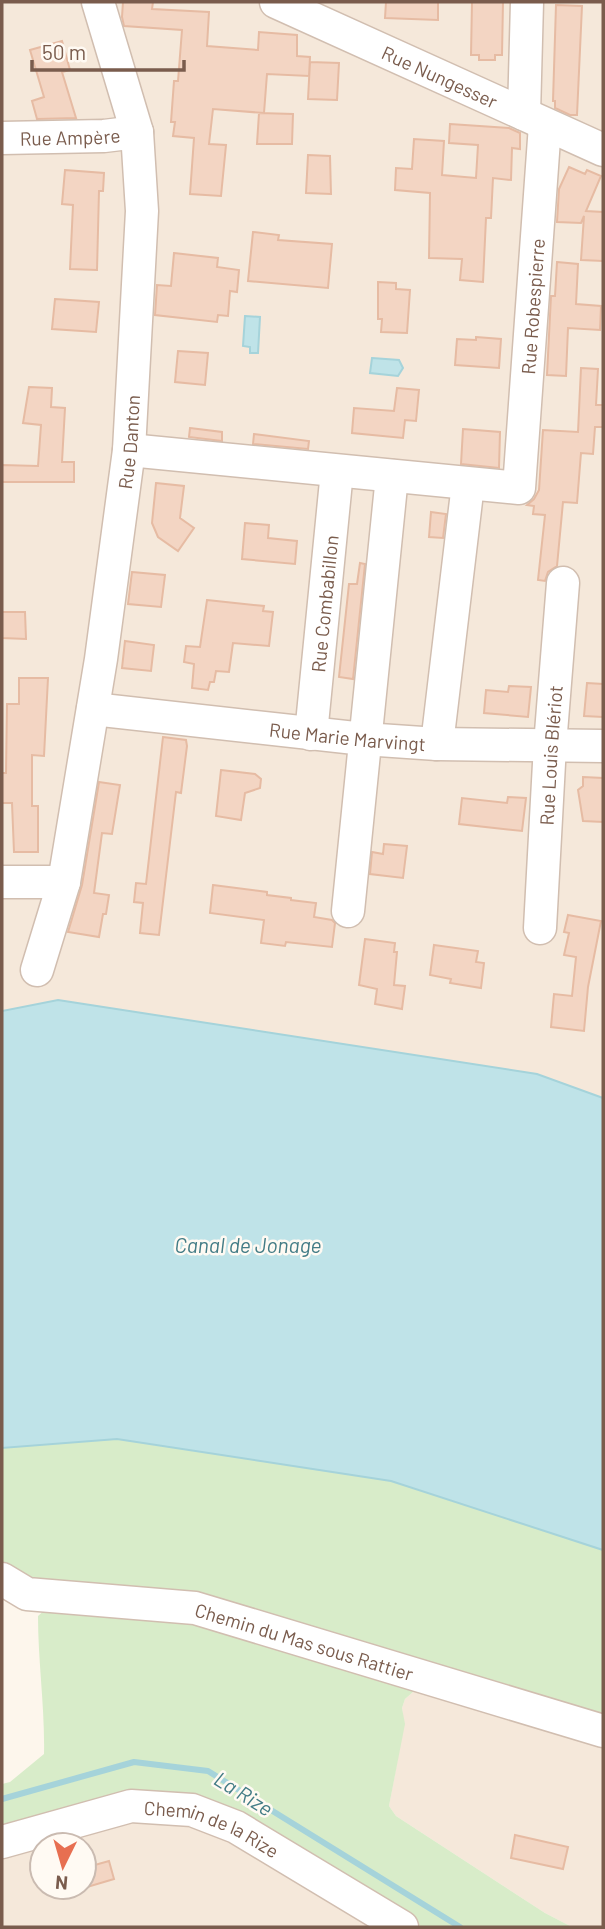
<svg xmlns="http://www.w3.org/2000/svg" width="605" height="1929" font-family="Barlow,sans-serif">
  <rect width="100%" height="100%" fill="#fdf6ec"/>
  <!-- residential -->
  <path fill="#f5e8da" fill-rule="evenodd" d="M2 2H603V1098L537 1074 58 1000 2 1011Z
    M414 1682 603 1739V1927H572L545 1913 396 1816 389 1806 404 1725 402 1708 405 1699 413 1692Z
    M159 1804 406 1927H2V1846ZM42 1845H84V1887H42Z"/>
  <!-- green -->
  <path fill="#d8ecc9" d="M117 1439 391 1481 603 1550V1731L195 1608 2 1594V1448Z
    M48 1607 204 1619 414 1682 413 1692 405 1699 402 1708 405 1724 389 1806 396 1816 545 1913 572 1927H422L255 1824 185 1793 115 1799 2 1825V1784L10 1782 44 1754C45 1708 38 1662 38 1616Z"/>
  <!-- water -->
  <path fill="#bfe3e8" stroke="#a5d3da" stroke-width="2" d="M245 316 260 317 258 353H250V347L243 346Z
    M372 358 399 360 403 368 398 376 370 373Z
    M58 1000 537 1074 603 1098V1550L391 1481 117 1439 2 1448V1011Z"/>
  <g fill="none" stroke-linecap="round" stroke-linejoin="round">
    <!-- stream -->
    <path stroke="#a5d3da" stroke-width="6" d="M2 1799 134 1762 208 1771 460 1927"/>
  </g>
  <!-- building -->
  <path fill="#f3d5c3" stroke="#e6bba3" stroke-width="2" d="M123 2H153L152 9 209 12 207 46 258 50 259 32 297 35V56L310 57 309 76 267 74 264 113 213 109 209 144 226 145 221 196 190 194 194 138 173 136 175 122H171L174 81H178L182 30 124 26 122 17Z
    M386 2H438V20L385 18Z
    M472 2H503L502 55H495V60H479V55H471Z
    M556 5 582 6 577 115H570L555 108V101H553Z
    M62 41 70 70 62 72 76 118 37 119 32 101 44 97 30 50Z
    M310 62 339 63 337 100 308 99Z
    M259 113 293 114 292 144H257Z
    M450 124 509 128 520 133V149L512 148 511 180 493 178 491 218H486L483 282 460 280 462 259 429 258 430 193 395 190 396 168 412 169 414 139 444 141 442 175 476 178 478 145 449 143Z
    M308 155 330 156 331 194 306 193Z
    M569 167 585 174 587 170 601 176 586 211 603 212V261L581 260 584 216 581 223 557 222 559 189Z
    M65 170 104 173 103 191H99L97 270 70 269 73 205 62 204Z
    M253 232 279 235 278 240 332 244 328 288 248 281Z
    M174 253 218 258 217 267 239 270 237 292 230 291 228 316 218 315 217 322 155 315 157 285 171 286Z
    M557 262 578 264 576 304 601 306 600 330 568 328 566 376 547 375 551 296H555Z
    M378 282 396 283V289L410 290 407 333 381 332 382 319H378Z
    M55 299 99 302 96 332 52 329Z
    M476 337 501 339 499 368 455 365 457 339 476 340Z
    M178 351 208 353 205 385 175 382Z
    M581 368 598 369 596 405H603V427H595L593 454 581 453 577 503 563 502 557 566 548 572 545 581 538 580 545 515 533 514 534 506 527 505 534 499 539 490 543 430 578 432Z
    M29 387 52 388 51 407 65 408 62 462H74V482H2V465L38 466 41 425 23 423Z
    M397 388 419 390 416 421 405 420 403 438 352 433 354 408 394 411Z
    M190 428 222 432V441L189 437Z
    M463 429 500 432 499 468 461 464Z
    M254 434 309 441 308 449 253 444Z
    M156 483 184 486 180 518 194 528 178 551 158 537 152 523Z
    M431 512 446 514 443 538 429 537Z
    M245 523 269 525 268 538 297 541 295 564 242 559Z
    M360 563 365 564 353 679 339 677 349 584H357Z
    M132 572 165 575 161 607 128 604Z
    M207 600 264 606 263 611 273 612 269 646 233 643 229 672 216 671 214 682H210L208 690 192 688 194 664 184 662 186 646 200 647Z
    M2 612H25L26 639 2 638Z
    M125 641 154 645 151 671 122 668Z
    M19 678H48L44 756 32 755V806H38V852H14L12 803H2V773H6L7 704H19Z
    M587 683 603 684V717L584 716Z
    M509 686 531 687 528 717 484 713 486 690 508 692Z
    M163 737 186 740 187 746 181 793 176 792 159 935 140 933 143 903 134 902 136 883 146 884Z
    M221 770 255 774 261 779 260 788 245 793 241 820 216 816Z
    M583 777 603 778V822L583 821 578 790 583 786Z
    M99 782 120 785 112 834 102 833 94 893 109 895 106 914H103L99 937 68 932 82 885Z
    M508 797 526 798 522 831 459 824 462 798 507 803Z
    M384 844 407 846 403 878 370 874 372 852 383 854Z
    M213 885 267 892V895L291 898V900L316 903 314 917 332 920 335 923 332 947 286 942 285 946 261 943 264 920 210 913Z
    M568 915 601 921 588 987 584 1031 551 1027 554 994 572 996 576 957 564 955 569 933 564 932Z
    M365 939 395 943 394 952H397L394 985 405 986 402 1009 375 1004 377 989 359 985Z
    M434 945 478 951 476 962 484 963 481 988 450 983 451 979 430 975Z
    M515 1835 568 1847 563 1869 511 1858Z
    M109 1861 114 1879 84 1888V1868Z"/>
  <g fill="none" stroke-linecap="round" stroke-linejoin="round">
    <defs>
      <g id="minor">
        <path id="s1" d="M276 2 603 150"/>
        <path d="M524 114 527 2"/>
        <path id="s2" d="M2 138 104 136 137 132"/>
        <path id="s3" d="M129 450 519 488 545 125"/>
        <path id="s4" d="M93 709 364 739 437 744 603 746"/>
        <path id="s5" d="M311 734 337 471"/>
        <path d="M437 744 468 484"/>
        <path d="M2 882H64"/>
        <path d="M348 911 392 476"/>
        <path id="s6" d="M540 928 550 745 563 583"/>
        <path id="s7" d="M37 970 64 882 101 659 129 450 142 211 137 132 98 2"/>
        <path id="s8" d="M2 1579 27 1594 195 1608 603 1731"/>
        <path id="s9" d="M2 1842 131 1806 192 1810 236 1827 402 1927"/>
      </g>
    </defs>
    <!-- minor casing -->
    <use href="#minor" stroke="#d1beb0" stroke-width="35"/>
    <!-- minor -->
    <use href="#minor" stroke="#fff" stroke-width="32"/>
  </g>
  <g text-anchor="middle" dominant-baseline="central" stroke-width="5" stroke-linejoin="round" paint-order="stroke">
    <!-- street labels -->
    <g font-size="19" fill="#7a5c4d" stroke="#fffaf3">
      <text stroke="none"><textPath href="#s1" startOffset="180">Rue Nungesser</textPath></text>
      <text stroke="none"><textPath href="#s2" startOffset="68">Rue Ampère</textPath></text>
      <text stroke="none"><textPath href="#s3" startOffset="574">Rue Robespierre</textPath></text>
      <text stroke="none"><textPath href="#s7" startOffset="537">Rue Danton</textPath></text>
      <text stroke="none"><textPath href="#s5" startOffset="131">Rue Combabillon</textPath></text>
      <text stroke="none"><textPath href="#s4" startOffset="256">Rue Marie Marvingt</textPath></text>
      <text stroke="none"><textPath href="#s6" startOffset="173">Rue Louis Blériot</textPath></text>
      <text stroke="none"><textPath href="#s8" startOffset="312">Chemin du Mas sous Rattier</textPath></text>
      <text stroke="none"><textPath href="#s9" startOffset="219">Chemin de la Rize</textPath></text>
    </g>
    <!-- water labels -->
    <g font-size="21" font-style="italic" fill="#437c86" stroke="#fffaf3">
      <text x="248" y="1244">Canal de Jonage</text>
      <text transform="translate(244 1793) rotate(32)">La Rize</text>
    </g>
  </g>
  <!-- border -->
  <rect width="605" height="1929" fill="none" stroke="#7a5c4d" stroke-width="7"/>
  <!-- north arrow -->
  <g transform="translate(63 1866) rotate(185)"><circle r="33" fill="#fffaf3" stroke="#cabbb1" stroke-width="2"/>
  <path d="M0-5L12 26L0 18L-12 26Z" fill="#e76f51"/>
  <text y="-10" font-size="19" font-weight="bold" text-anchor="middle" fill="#7a5c4d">N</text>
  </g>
  <!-- scale -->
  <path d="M32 60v10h152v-10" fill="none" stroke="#7a5c4d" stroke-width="3.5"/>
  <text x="42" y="60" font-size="21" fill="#7a5c4d" stroke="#fffaf3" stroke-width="5" paint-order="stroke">50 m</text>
</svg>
